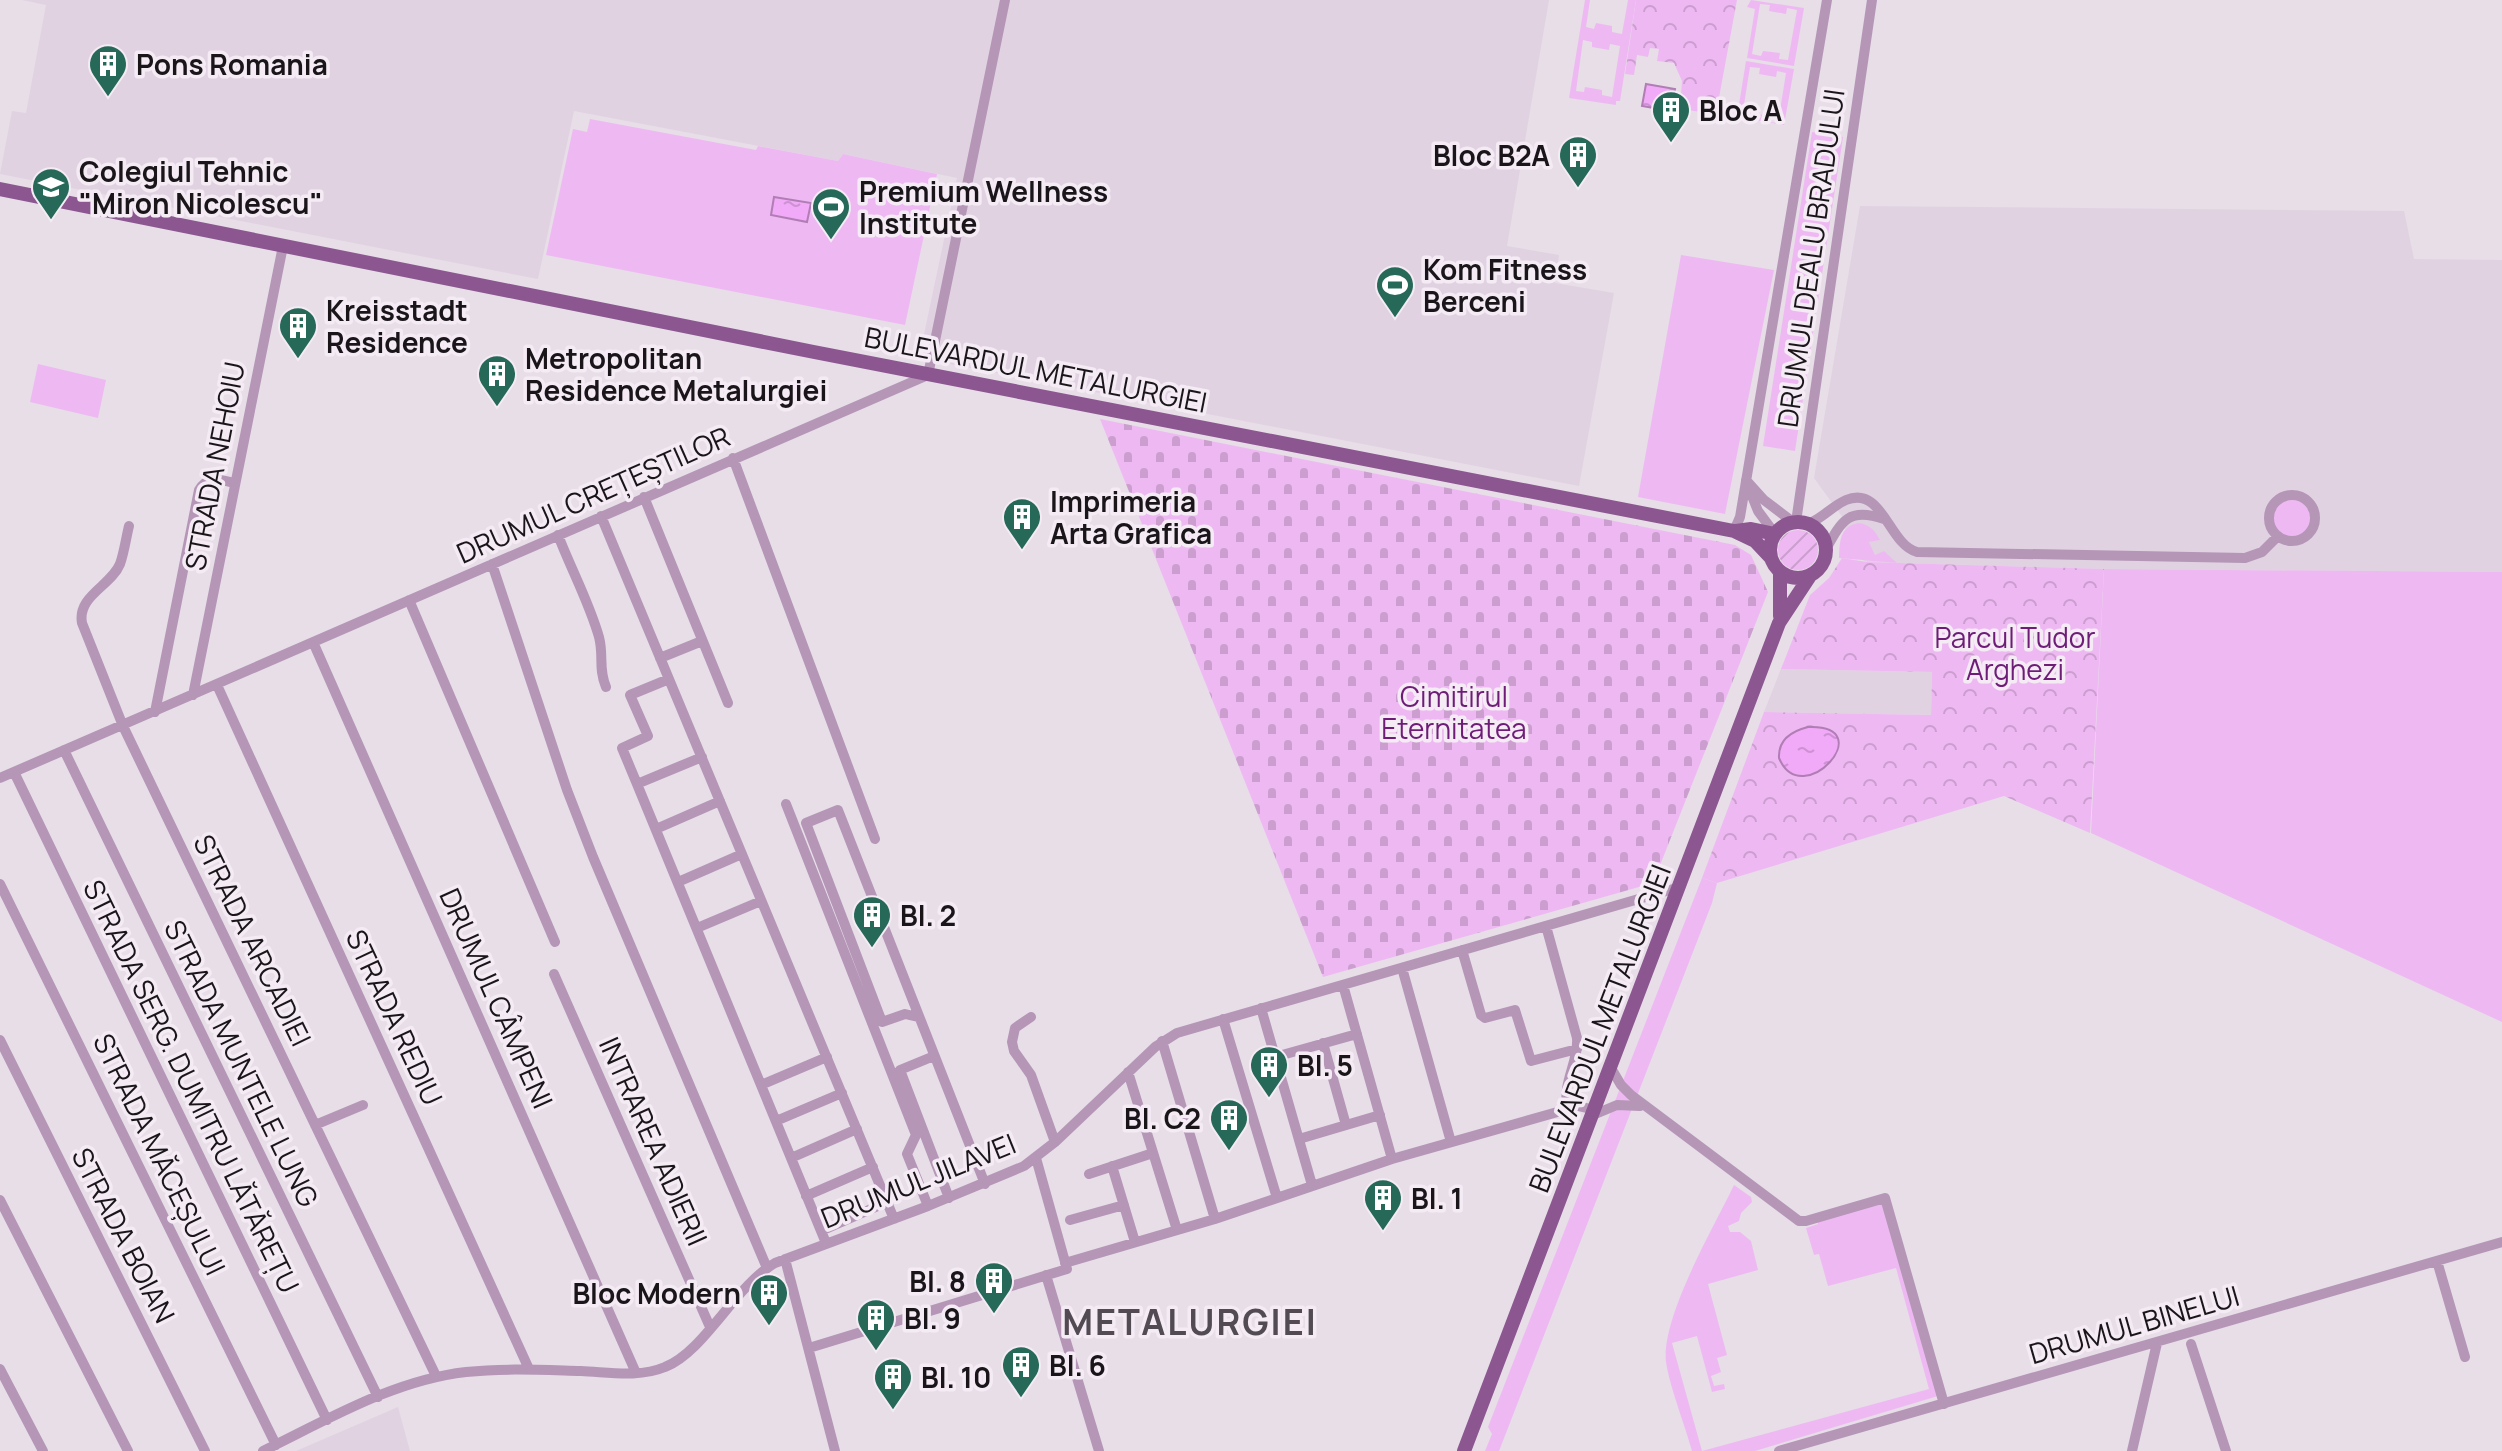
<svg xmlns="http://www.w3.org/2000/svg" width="2502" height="1451" font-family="Manrope,sans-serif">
  <defs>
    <pattern id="forest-crowns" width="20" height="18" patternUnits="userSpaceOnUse" patternTransform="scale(2)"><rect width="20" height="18" fill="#eeb9f2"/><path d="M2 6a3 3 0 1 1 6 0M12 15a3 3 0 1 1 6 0" fill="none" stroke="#cc9ecf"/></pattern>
    <pattern id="cemetery-stones" width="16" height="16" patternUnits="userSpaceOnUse" patternTransform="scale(2)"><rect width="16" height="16" fill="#eeb9f2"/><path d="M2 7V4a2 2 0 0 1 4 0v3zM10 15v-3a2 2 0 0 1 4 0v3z" fill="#cc9ecf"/></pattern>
    <pattern id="garden-furrows" width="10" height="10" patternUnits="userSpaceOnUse" patternTransform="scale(2)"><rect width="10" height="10" fill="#eeb9f2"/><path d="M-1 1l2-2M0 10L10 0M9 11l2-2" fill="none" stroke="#cc9ecf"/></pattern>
    <pattern id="water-ripples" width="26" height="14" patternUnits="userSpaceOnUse" patternTransform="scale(2)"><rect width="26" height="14" fill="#f1aaf7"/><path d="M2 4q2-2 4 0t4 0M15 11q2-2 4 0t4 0" fill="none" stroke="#ce91d3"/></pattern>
  </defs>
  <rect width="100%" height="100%" fill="#e7dee8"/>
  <!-- built -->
  <path fill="#e1d2e2" d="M22 0H1549L1507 246 1559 255 1555 283 1614 293 1579 486 919 358 957 178 843 154 838 161 574 111 538 279 0 174 12 111 26 113 46 5Z
    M1860 206 2404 211 2414 259 2502 260V572L2104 569 1867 562 1861 559 1842 558 1846 522 1814 478Z
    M1781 669 1932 672 1931 715 1764 712Z
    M398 1407 410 1451H296Z"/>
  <!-- grass -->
  <path fill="#eeb9f2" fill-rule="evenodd" d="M1585 0H1590L1586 27 1594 29 1596 23 1612 26V32L1622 34 1628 0H1636L1620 101H1616V105L1569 98ZM1583 40 1592 42V47L1609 50 1610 44 1620 46 1612 97 1602 95V90L1585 87 1584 92 1576 91Z
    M1751 0 1804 8 1794 66 1747 58 1755 9 1747 7ZM1760 4 1770 5 1769 11 1786 14 1787 8 1797 10 1788 60 1779 59 1780 53 1763 51 1761 56 1752 54Z
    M1746 61 1794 69 1784 125 1737 117ZM1750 67 1760 68 1759 74 1776 77 1777 71 1786 73 1778 123 1769 122V116L1752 113 1751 119 1742 117Z
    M590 119 756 150 758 146 838 161 843 154 937 174 905 325 546 255 573 129 587 132Z
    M1812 132 1843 137 1795 451 1763 446Z
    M1681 255 1774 270 1725 514 1638 497Z
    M38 364 106 380 98 418 30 402Z
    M2272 518a20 20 0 1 1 40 0a20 20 0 1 1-40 0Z
    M1858 523C1869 524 1875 530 1880 540L1869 542 1875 555 1884 551 1897 563 1839 558C1840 542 1839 527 1858 523Z
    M2104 569 2502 572V1022L2091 833Z
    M1702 878 1717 883 1712 903 1499 1451H1485L1492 1434 1488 1427Z
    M1734 1185 1751 1197 1752 1202 1741 1213 1739 1221 1728 1226 1730 1232H1740L1751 1241 1758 1270 1708 1284 1727 1355 1717 1358 1721 1372 1711 1376 1714 1386 1724 1384 1725 1389 1712 1392 1697 1336 1672 1343 1702 1451 1929 1389 1896 1268 1828 1286 1819 1254 1814 1255 1806 1228 1818 1224 1817 1220 1883 1202 1938 1396 1755 1451H1692C1685 1425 1670 1388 1666 1362 1661 1317 1714 1227 1734 1185Z"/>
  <!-- forest -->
  <path fill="url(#forest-crowns)" d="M1636 0H1737L1716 114 1680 109 1682 81 1674 63 1657 61 1659 49 1650 48 1648 57 1637 55 1634 75 1625 74Z
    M1842 558 1867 562 2104 569 2090 833 2004 796 1717 883 1702 878 1764 712 1931 715 1932 672 1781 669 1810 595 1829 578Z"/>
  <!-- cemetery -->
  <path fill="url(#cemetery-stones)" d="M1100 419 1735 545 1751 555 1768 592 1653 883 1323 977Z"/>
  <!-- garden -->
  <path fill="url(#garden-furrows)" d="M1778 550a20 20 0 1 1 40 0a20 20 0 1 1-40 0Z"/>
  <!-- water -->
  <path fill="url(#water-ripples)" stroke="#b07db4" stroke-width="2" d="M1646 84 1675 89 1671 111 1642 106Z
    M774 197 811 203 807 222 771 215Z
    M1808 727C1882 724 1802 813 1779 758 1778 740 1792 731 1808 727Z"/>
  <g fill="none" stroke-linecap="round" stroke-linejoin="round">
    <!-- minor -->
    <path stroke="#b596b7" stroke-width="10" d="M733 458 875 839
      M1746 480 1764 500 1793 522
      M1748 486 1758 511 1775 534
      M2269 518a23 23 0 1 1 46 0a23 23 0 1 1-46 0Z
      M644 497 728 703
      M601 516 894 1219
      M1796 522 1872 0
      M1808 524C1823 518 1832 506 1846 500 1883 485 1888 544 1917 552L2245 558 2262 552 2278 536
      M129 526C126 538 124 553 120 564 111 586 77 596 82 623L123 726 436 1376
      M1734 531 1740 517 1827 0
      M558 535C571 569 589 602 599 637 604 656 598 668 606 687
      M1826 549C1842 520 1849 507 1884 519
      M492 564 567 790 593 857 767 1268
      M409 600 555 942
      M313 642 636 1373
      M660 658 702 641
      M217 685 529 1369
      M193 695 283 246
      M155 712 199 490C208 475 220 480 235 483
      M64 750 378 1397
      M702 757 637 784 826 1243
      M14 772 327 1420
      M0 778 928 375 1005 0
      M637 784 622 748 648 736 630 695 669 679
      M786 804 916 1135 907 1154 928 1206
      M656 829 720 801
      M678 882 742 854
      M0 884 276 1445
      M1546 926 1577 1038C1579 1062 1561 1084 1568 1109
      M697 928 761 901
      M1462 950 1481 1015 1485 1018 1515 1010 1531 1061 1577 1049
      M1402 968 1451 1142
      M554 974 710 1327
      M1343 985 1392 1159
      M1261 1008 1312 1185
      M918 1017 905 1014 882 1022 806 823 838 810 985 1184
      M1031 1017 1015 1028 1012 1042 1014 1051 1031 1075 1055 1142
      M1223 1019 1277 1198
      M0 1040 205 1451
      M1323 1043 1346 1125
      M934 1056 900 1070 949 1198
      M1275 1057 1357 1034
      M1611 1068 1621 1085 1631 1095 1799 1221H1806L1885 1198 1944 1404
      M1128 1072 1177 1230
      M761 1085 827 1057
      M1593 1115 1617 1105 1640 1106
      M776 1121 842 1093
      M315 1125 363 1105
      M1299 1139 1380 1115
      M791 1158 857 1129
      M1112 1166 1135 1242
      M1089 1174 1153 1153
      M806 1196 873 1167
      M0 1200 128 1451
      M1215 1219 1392 1159 1568 1109 1578 1106 1595 1110
      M1070 1220 1124 1205
      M821 1231 887 1202
      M785 1259 835 1451
      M2437 1261 2465 1357
      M1065 1263 1215 1219 1162 1041
      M1046 1275 1099 1451
      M2191 1344 2226 1451
      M809 1348 1067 1269 1036 1158
      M0 1369 43 1451
      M263 1451C327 1420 394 1380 466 1372 504 1368 542 1370 581 1371 608 1372 639 1378 665 1367 704 1352 735 1286 775 1263L928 1206 1024 1166 1055 1142 1155 1047 1177 1033 1680 887
      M1779 1451 2502 1242
      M2132 1451 2157 1343"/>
    <!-- major -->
    <path stroke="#8c5691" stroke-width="14" d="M0 189 814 352 1734 531 1755 541 1771 558
      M1770 550a28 28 0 1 1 56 0a28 28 0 1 1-56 0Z
      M1736 531 1751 529 1775 534
      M1780 616V573
      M1464 1451 1779 623 1810 576"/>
  </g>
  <!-- icons -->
  <defs>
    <symbol id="building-pin" viewBox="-11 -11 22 30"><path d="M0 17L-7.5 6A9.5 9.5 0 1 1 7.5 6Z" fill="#276959" stroke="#f4ebf5"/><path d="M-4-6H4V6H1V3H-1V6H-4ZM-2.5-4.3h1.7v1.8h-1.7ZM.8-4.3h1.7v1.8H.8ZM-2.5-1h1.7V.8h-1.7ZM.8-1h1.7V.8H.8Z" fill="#fff"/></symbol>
    <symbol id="school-pin" viewBox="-11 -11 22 30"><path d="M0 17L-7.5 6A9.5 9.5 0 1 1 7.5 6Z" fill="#276959" stroke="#f4ebf5"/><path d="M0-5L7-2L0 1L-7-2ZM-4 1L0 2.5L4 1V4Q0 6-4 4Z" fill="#fff"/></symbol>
    <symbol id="stadium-pin" viewBox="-11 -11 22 30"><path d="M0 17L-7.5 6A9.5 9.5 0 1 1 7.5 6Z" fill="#276959" stroke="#f4ebf5"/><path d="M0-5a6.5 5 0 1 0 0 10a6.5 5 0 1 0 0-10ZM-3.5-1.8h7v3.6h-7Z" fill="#fff"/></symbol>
  </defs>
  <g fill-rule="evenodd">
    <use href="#building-pin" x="86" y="42" width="44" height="60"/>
    <use href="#building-pin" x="1649" y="88" width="44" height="60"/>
    <use href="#building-pin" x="1556" y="133" width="44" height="60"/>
    <use href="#school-pin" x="29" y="165" width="44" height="60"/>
    <use href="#stadium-pin" x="809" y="185" width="44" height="60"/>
    <use href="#stadium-pin" x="1373" y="263" width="44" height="60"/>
    <use href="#building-pin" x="276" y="304" width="44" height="60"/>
    <use href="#building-pin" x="475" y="352" width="44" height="60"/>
    <use href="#building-pin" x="1000" y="495" width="44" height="60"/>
    <use href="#building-pin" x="850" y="893" width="44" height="60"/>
    <use href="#building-pin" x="1247" y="1043" width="44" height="60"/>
    <use href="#building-pin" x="1207" y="1096" width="44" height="60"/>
    <use href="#building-pin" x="1361" y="1176" width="44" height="60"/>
    <use href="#building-pin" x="972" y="1259" width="44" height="60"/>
    <use href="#building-pin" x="747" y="1271" width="44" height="60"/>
    <use href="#building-pin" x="854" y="1296" width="44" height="60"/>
    <use href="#building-pin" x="999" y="1343" width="44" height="60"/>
    <use href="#building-pin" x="871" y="1355" width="44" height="60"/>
  </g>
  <g text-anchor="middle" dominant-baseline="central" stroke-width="7" stroke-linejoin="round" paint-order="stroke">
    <!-- poi labels -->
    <g font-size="28" font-weight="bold" fill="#191519" stroke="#f4ebf5" text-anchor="start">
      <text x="136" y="64">Pons Romania</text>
      <text x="1699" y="110">Bloc A</text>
      <text x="1550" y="155" text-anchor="end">Bloc B2A</text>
      <text x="79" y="171">Colegiul Tehnic<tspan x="79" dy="32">"Miron Nicolescu"</tspan></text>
      <text x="859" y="191">Premium Wellness<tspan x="859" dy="32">Institute</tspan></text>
      <text x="1423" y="269">Kom Fitness<tspan x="1423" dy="32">Berceni</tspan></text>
      <text x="326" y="310">Kreisstadt<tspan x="326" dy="32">Residence</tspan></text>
      <text x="525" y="358">Metropolitan<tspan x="525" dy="32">Residence Metalurgiei</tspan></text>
      <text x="1050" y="501">Imprimeria<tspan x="1050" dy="32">Arta Grafica</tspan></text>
      <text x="900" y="915">Bl. 2</text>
      <text x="1297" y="1065">Bl. 5</text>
      <text x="1201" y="1118" text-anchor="end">Bl. C2</text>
      <text x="1411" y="1198">Bl. 1</text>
      <text x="966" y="1281" text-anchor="end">Bl. 8</text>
      <text x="741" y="1293" text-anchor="end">Bloc Modern</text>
      <text x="904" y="1318">Bl. 9</text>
      <text x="1049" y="1365">Bl. 6</text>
      <text x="921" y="1377">Bl. 10</text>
    </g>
    <!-- street labels -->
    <g font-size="28" fill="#191519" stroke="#f4ebf5">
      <text transform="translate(1810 258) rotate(-82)">DRUMUL DEALU BRADULUI</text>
      <text transform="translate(1036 369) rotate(11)">BULEVARDUL METALURGIEI</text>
      <text transform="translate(214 466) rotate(-79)">STRADA NEHOIU</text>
      <text transform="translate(593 494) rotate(-24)">DRUMUL CREȚEȘTILOR</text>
      <text transform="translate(253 940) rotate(64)">STRADA ARCADIEI</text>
      <text transform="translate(497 998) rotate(66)">DRUMUL CÂMPENI</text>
      <text transform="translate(395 1017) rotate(65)">STRADA REDIU</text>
      <text transform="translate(1599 1028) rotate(-69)">BULEVARDUL METALURGIEI</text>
      <text transform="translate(242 1063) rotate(64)">STRADA MUNTELE LUNG</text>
      <text transform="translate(192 1086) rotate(64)">STRADA SERG. DUMITRU LĂTĂREȚU</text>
      <text transform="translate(654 1141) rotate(66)">INTRAREA ADIERII</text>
      <text transform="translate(160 1154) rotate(64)">STRADA MĂCEȘULUI</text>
      <text transform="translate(918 1180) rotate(-22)">DRUMUL JILAVEI</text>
      <text transform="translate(124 1235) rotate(63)">STRADA BOIAN</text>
      <text transform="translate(2134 1324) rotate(-16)">DRUMUL BINELUI</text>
    </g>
    <!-- park labels -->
    <g font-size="28" fill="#6e1c77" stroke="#f4ebf5">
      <text x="2015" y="637">Parcul Tudor<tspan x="2015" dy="32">Arghezi</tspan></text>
      <text x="1454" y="696">Cimitirul<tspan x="1454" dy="32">Eternitatea</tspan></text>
    </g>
    <!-- district labels -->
    <g font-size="36" font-weight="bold" letter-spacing="2" fill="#534b54" stroke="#f4ebf5">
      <text x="1190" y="1321">METALURGIEI</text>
    </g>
  </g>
</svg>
